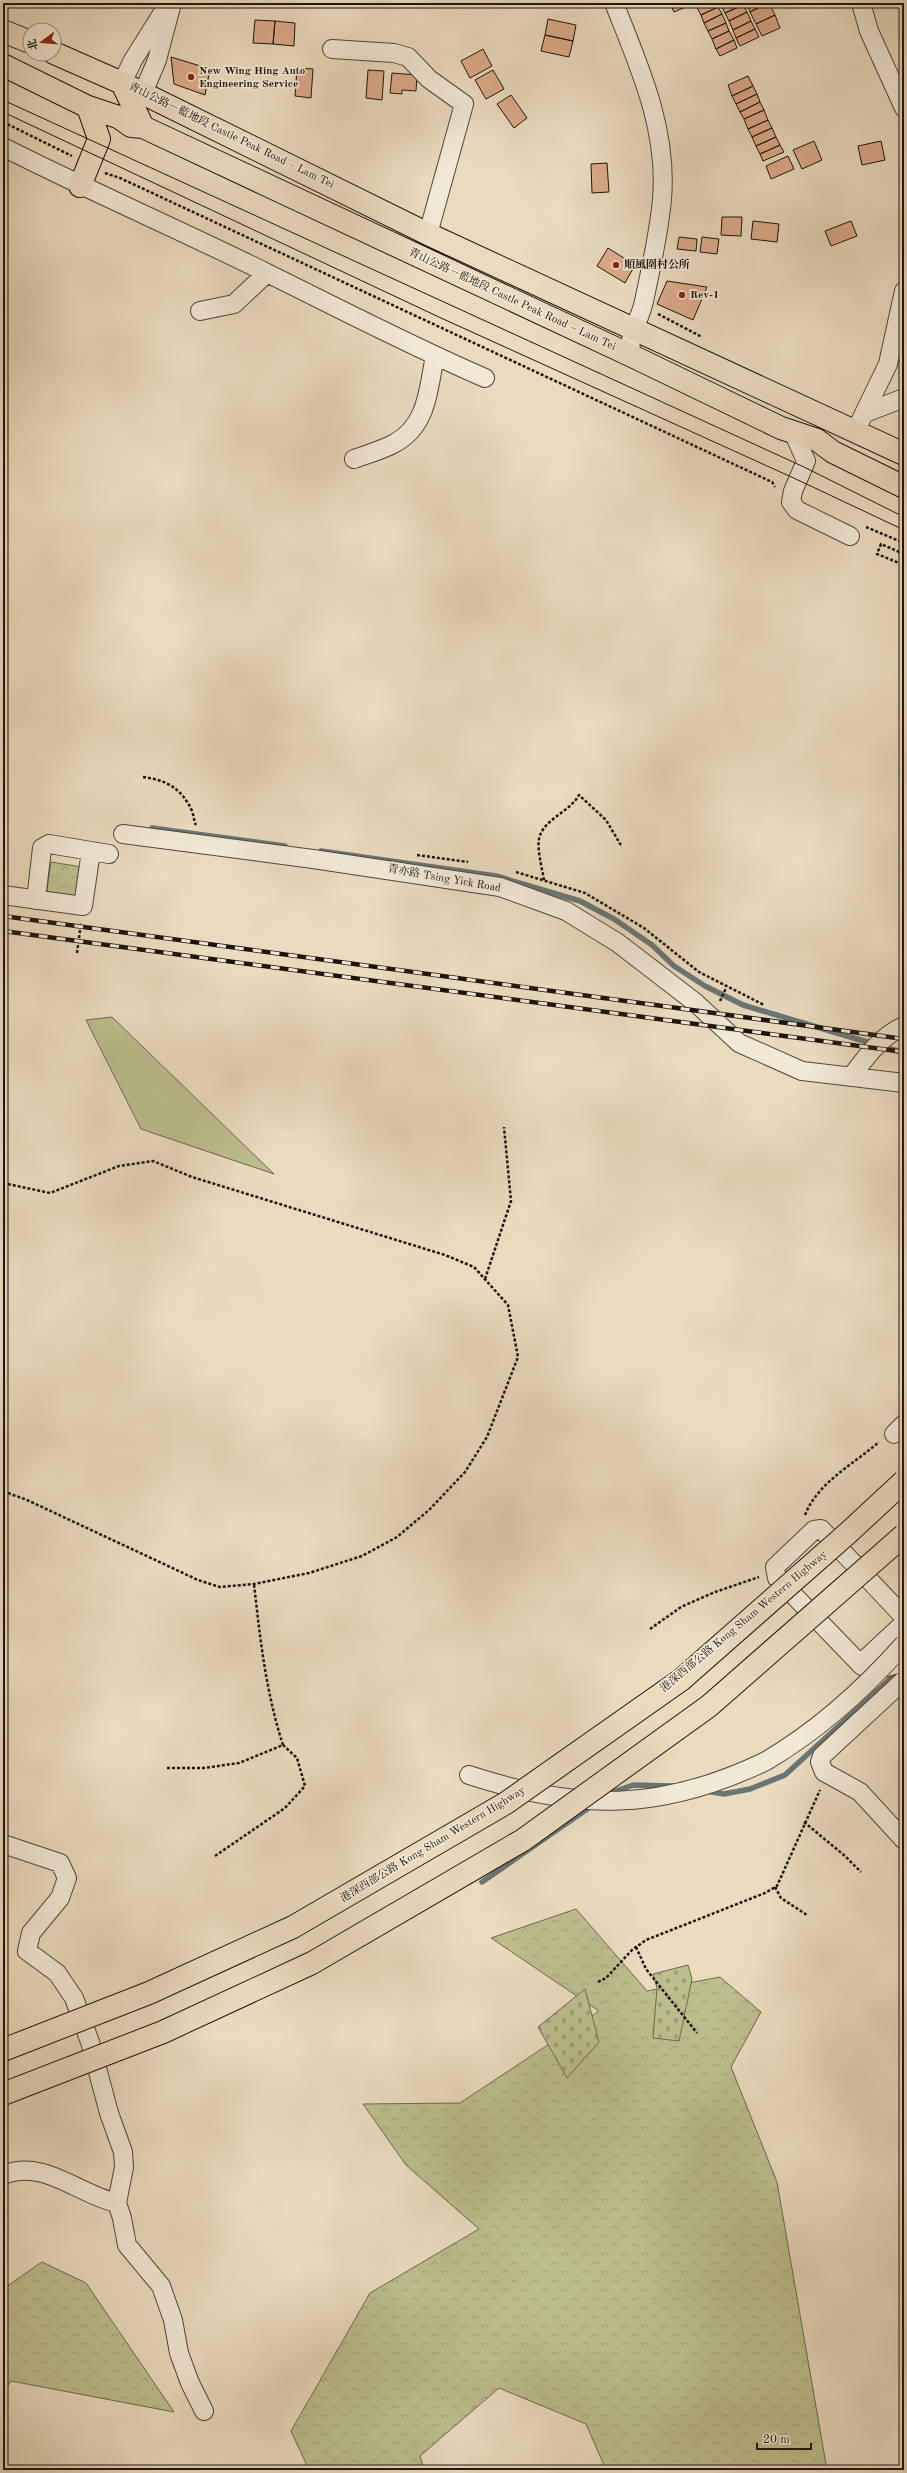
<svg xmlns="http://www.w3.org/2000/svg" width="907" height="2473" font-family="'Old Standard TT','Noto Serif SC',serif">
  <defs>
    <pattern id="forest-crowns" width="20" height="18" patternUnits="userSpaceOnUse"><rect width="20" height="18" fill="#bcbe8e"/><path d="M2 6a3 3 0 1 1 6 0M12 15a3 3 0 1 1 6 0" fill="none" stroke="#a1a279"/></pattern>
    <pattern id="cemetery-stones" width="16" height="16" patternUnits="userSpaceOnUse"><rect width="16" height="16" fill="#bcbe8e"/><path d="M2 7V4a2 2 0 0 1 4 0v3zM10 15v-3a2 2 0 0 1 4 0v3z" fill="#a1a279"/></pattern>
  </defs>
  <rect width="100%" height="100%" fill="#eadbbf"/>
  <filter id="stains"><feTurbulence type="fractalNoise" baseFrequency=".005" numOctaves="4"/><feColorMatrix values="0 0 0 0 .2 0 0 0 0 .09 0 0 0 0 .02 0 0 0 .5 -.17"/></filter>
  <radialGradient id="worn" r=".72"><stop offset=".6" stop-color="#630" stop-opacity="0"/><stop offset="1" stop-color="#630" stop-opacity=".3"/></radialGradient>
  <!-- grass -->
  <path fill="#bcbe8e" stroke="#6c694d" d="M112 1017 274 1174 141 1129 86 1020Z"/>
  <!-- forest -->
  <path fill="url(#forest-crowns)" stroke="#6c694d" d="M51 862 82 867 76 901 46 896Z
    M576 1909 647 1991 720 1977 761 2012 731 2067 777 2182 827 2470H606L586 2424 499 2388 420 2456 424 2470H309L291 2431 370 2293 479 2229 406 2165 363 2104 460 2103 599 2011 491 1938Z
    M42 2262 86 2283 174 2412 11 2381 3 2393V2289Z"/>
  <!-- cemetery -->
  <path fill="url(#cemetery-stones)" stroke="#6c694d" d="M688 1965 692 1979 679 2041 653 2038 657 1988 653 1974Z
    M585 1989 599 2042 567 2078 538 2027Z"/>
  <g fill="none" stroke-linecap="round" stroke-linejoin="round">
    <!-- stream -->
    <path stroke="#697676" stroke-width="5.5" d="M152 828 285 846
      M321 851 496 876 580 901 614 919 652 945 674 966 705 986 743 1005 904 1053
      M706 1791 724 1794 750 1789 785 1775 901 1669
      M608 1794 633 1785 674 1786
      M482 1882 593 1805"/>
  </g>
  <!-- building -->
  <path fill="#dcaa8a" stroke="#1c140c" d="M462 3H476L475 7Z
    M557 3H577L576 7Z
    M670 3H692L693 4 674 12Z
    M703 3H717L718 7 701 15 696 6Z
    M725 3H742L743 5 725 13 721 5Z
    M747 3H768L750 12Z
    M769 3 775 15 756 24 750 12Z
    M743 5 747 12 729 21 725 13Z
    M718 7 722 14 704 23 701 15Z
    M747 12 751 21 733 30 729 21Z
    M722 14 726 23 708 31 704 23Z
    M775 15 780 28 762 36 756 24Z
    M548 19 576 25 573 41 545 35Z
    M255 20 275 21 273 44 253 43Z
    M275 21 295 23 294 46 273 44Z
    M751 21 755 29 736 38 733 30Z
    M726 23 729 31 712 39 708 31Z
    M755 29 759 37 740 46 736 38Z
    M729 31 734 40 716 49 712 39Z
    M545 35 573 41 569 57 541 51Z
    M734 40 737 48 720 56 716 49Z
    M483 49 492 66 470 78 461 61Z
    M171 57 210 69 205 95 174 84Z
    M297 68 313 69 311 98 295 96Z
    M368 70 384 71 382 100 366 98Z
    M493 70 504 89 486 99 475 80Z
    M392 73 417 75 416 91 402 90V94L390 93Z
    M748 76 753 86 732 96 728 85Z
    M753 86 757 94 736 104 732 96Z
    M757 94 760 102 740 112 736 104Z
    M511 95 527 118 514 128 497 104Z
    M760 102 764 110 744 119 740 112Z
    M764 110 768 120 748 129 744 119Z
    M768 120 772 128 752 137 748 129Z
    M772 128 776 137 756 146 752 137Z
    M776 137 780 145 760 154 756 146Z
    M814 141 822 160 802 169 793 150Z
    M881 141 885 160 862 165 858 146Z
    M780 145 784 152 763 161 760 154Z
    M788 156 794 169 771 179 766 166Z
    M607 163 609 192 592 193 591 164Z
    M722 217H742L741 236 721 235Z
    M753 221 779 224 777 242 751 239Z
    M851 221 857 236 831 246 825 231Z
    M679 237 697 239 696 251 677 249Z
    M702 237 719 239 717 254 700 252Z
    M608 248 635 265 625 283 597 266Z
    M667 281 707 287 693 320 657 304Z"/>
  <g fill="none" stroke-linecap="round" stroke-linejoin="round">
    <defs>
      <path id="minor" d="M614 3C639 66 668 129 662 199 659 233 651 268 644 301 640 322 626 335 632 356
        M861 3 869 31 904 108
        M332 49 394 53 408 57 429 79 464 104 428 234
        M122 83 133 60 165 9
        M143 93 157 60 172 3
        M3 147C90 191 180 230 267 273 340 309 411 346 485 378
        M200 311 234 304 267 273
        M865 413 904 398
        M855 432 888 364 904 291
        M794 434 806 461 793 491 791 502 797 510 850 536
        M354 459C367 454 383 450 395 443 428 425 428 389 435 356
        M123 834 313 859 500 887 566 911 618 943 696 1003 739 1043 802 1071 904 1083
        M3 895 83 906 91 851
        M36 900 42 848 49 844 109 854
        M851 1077C866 1057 881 1036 904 1026
        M894 1434 904 1424
        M904 1617 821 1529 814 1530 775 1567 777 1578 862 1666 874 1671 904 1662
        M860 1664 904 1623
        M904 1680 822 1756 820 1762 824 1772 860 1792 904 1840
        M469 1775C579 1811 660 1812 766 1761
        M3 1844 60 1863 67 1878 60 1898 31 1933 27 1951 57 1973 74 1998 90 2042 109 2113 123 2152 124 2167 117 2203
        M3 2175C44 2158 79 2195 117 2203L122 2218 127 2245 161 2286 173 2320 179 2353 190 2383 204 2411"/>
      <path id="major" d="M3 31 30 42
        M54 53 122 83 428 234 904 454
        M3 65 88 107 118 117 131 126 143 127 632 356 781 428 817 440 833 452 904 487
        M122 83 143 127
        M80 186 99 139 88 107"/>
    </defs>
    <!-- minor casing -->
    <use href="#minor" stroke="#504639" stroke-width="20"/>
    <!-- major casing -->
    <use href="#major" stroke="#1c140c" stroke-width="24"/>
    <!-- path -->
    <path stroke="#1c140c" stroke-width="2.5" stroke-dasharray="3 2" stroke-linecap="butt" d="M3 122 72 156
      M105 173 120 178 772 482 775 487
      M658 314 702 337
      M866 527 904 543
      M904 554 881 544 877 554 904 565
      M143 777C167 780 182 789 192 811 194 816 194 822 196 825
      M417 855 468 862
      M516 872 585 893 644 928 699 972 764 1005
      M544 880C542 868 537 850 539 839 543 819 570 812 579 795L606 820 622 847
      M77 953 81 923
      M720 1001 726 988
      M3 1183 50 1193 119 1166 153 1161 192 1177 445 1255 474 1267 508 1305 518 1357 487 1437 465 1472 429 1510 397 1537 362 1556 309 1573 254 1584 220 1587 198 1580 27 1500 8 1493 3 1495
      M485 1279 511 1201 504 1127
      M805 1515C818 1482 854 1464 879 1442
      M650 1629 681 1607 715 1592 759 1577
      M167 1768H204L239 1763 283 1745C266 1693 260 1638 254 1584
      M804 1822 845 1856 861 1872
      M215 1856 285 1808 305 1786 297 1758 283 1745
      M775 1887 781 1898 807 1915
      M636 1947 646 1969 697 2033
      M598 1982 606 1978 632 1950 646 1940 765 1893 777 1886 820 1790"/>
    <!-- minor -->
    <use href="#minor" stroke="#f1e8d5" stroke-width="18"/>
    <!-- major -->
    <use href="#major" stroke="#eadbbf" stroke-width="22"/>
    <!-- tram -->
    <path stroke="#1c140c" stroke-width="1" d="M3 100 804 467 904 517
      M3 112 441 318 798 480 904 530"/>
    <defs>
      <path id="rail" d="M3 916 904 1039
        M3 931 904 1052"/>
    </defs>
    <!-- rail casing -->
    <use href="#rail" stroke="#1c140c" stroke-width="4.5"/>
    <!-- rail -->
    <use href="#rail" stroke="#f1e8d5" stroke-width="3" stroke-dasharray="9" stroke-linecap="butt"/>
    <defs>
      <path id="minor-bridge" d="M766 1761C819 1730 863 1690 904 1644"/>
      <path id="highway-bridge" d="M3 2050 149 1993 293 1927 506 1803 681 1680 848 1533 904 1481
        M3 2094 163 2032 312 1963 523 1840 709 1706 904 1535"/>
    </defs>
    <!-- minor-bridge casing -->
    <use href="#minor-bridge" stroke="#504639" stroke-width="20" stroke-linecap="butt"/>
    <!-- highway-bridge casing -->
    <use href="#highway-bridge" stroke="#1c140c" stroke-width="24" stroke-linecap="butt"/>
    <!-- minor-bridge -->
    <use href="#minor-bridge" stroke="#f1e8d5" stroke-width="18"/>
    <!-- highway-bridge -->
    <use href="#highway-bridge" stroke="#eadbbf" stroke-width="22"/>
  </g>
  <!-- markers -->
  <g fill="#8f2418" stroke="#f1e8d5" stroke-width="1.5">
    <circle cx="191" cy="77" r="4"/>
    <circle cx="616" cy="265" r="4"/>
    <circle cx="682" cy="295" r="4"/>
  </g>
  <g text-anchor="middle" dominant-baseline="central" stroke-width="3.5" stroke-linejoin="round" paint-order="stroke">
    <!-- poi labels -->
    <g font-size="11" font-weight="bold" fill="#1c140c" stroke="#f1e8d5" text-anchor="start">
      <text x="199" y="71">New Wing Hing Auto<tspan x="199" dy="13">Engineering Service</tspan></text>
      <text x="624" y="265">順風圍村公所</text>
      <text x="690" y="295">Rev-1</text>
    </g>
    <!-- street labels -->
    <g font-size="11" fill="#1c140c" stroke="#f1e8d5">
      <text transform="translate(231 136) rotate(26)">青山公路－藍地段 Castle Peak Road – Lam Tei</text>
      <text transform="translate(512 300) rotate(25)">青山公路－藍地段 Castle Peak Road – Lam Tei</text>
      <text transform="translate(444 879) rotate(10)">青亦路 Tsing Yick Road</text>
      <text transform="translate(744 1622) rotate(-40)">港深西部公路 Kong Sham Western Highway</text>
      <text transform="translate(433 1845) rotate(-31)">港深西部公路 Kong Sham Western Highway</text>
    </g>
  </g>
  <!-- margin -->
  <rect width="907" height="2473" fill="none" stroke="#eadbbf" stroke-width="16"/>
  <rect x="4" y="4" width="899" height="2465" fill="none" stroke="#1c140c" stroke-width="2"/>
  <rect x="8" y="8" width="891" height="2457" fill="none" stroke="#1c140c"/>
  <!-- north arrow -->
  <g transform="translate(42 42) rotate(254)"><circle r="19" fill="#f1e8d5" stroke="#9c9385"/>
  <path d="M0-3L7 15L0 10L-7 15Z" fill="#8f2418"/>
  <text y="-6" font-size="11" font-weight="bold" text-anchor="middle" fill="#1c140c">北</text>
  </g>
  <!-- scale -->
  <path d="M757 2443v6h54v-6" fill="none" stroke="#1c140c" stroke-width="2"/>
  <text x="763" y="2443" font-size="12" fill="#1c140c" stroke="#f1e8d5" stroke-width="3" paint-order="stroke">20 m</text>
  <rect width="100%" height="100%" filter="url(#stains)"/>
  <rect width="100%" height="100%" fill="url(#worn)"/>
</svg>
